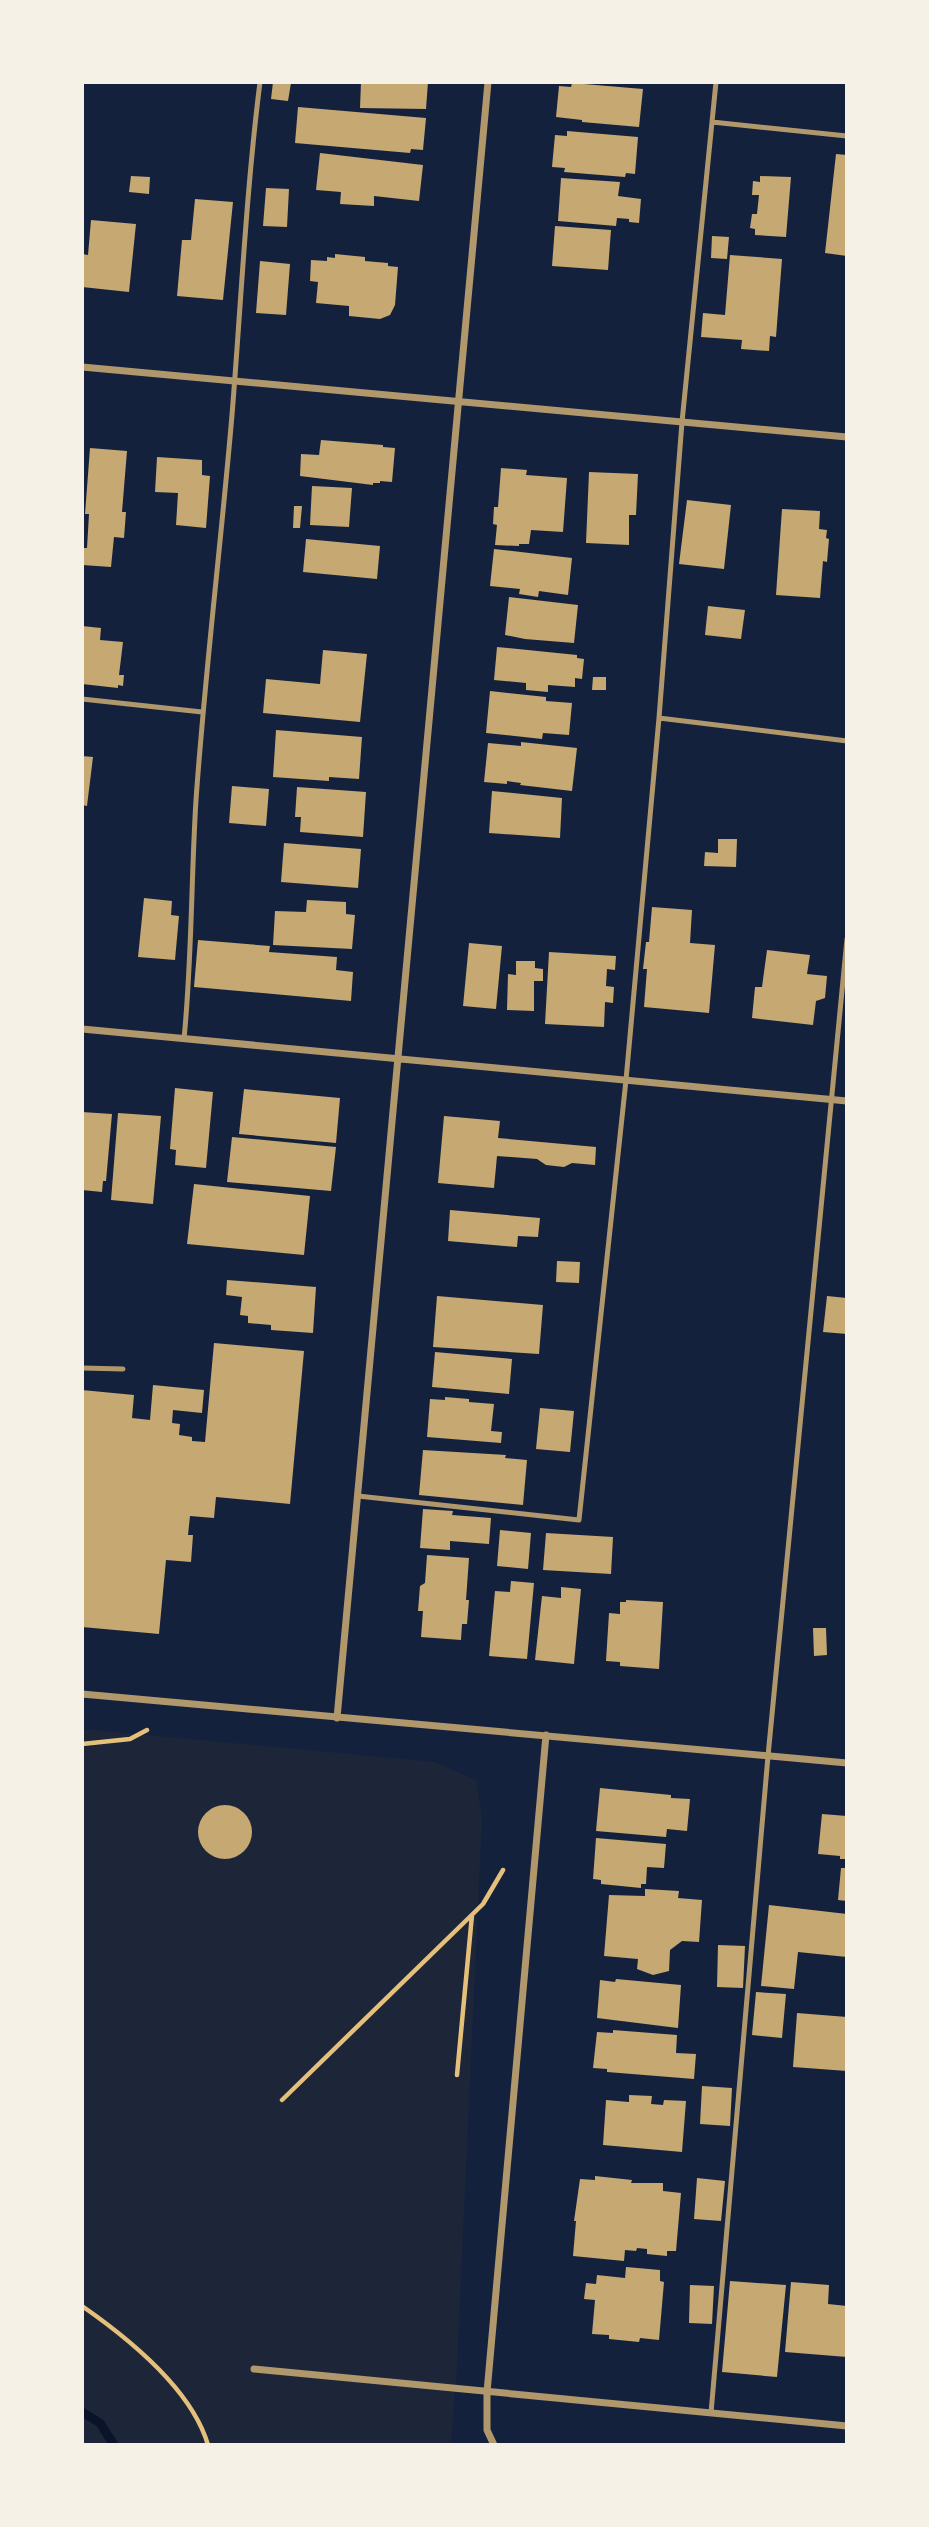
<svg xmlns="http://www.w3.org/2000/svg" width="929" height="2527" font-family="Karla,sans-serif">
  <rect width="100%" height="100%" fill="#14213d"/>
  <!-- green -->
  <path fill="#1d2539" d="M82 1729 435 1762 476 1780 482 1818 457 2365 451 2445H82Z"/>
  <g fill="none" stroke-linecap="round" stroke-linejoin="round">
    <!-- stream -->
    <path stroke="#0b132b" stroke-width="9" d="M82 2412 100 2423 114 2445"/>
  </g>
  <!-- building -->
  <path fill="#c6a872" d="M273 82 291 83 288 101 271 99Z
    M361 82H428L426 109 360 108Z
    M572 83 643 89 639 127 582 122V120L556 117 559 86 571 87Z
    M298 107 426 118 423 150 411 149 410 153 295 143Z
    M567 131 638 137 635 174 626 173 625 177 564 172 565 168 552 167 555 135 567 136Z
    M320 153 423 165 419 201 374 196V206L340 204 341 192 316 190Z
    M836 154 847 155V256L825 253Z
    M131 176 150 177 149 194 129 192Z
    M760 176 791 177 786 237 755 235V229L750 228 752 214H757L759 195H752L753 181 760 182Z
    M561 178 620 182 618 196 641 199 639 223 629 222V219L617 218 616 226 558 221Z
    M266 188 289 189 287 227 263 226Z
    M195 199 233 202 223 300 177 296 182 240H191Z
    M91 220 136 224 129 292 82 287V254L88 255Z
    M555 226 611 230 608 270 552 266Z
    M712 236 729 237 727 259 711 258Z
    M335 254 365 257V261L388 263V266L398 267 395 305 390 315 380 319 349 316V306L316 303 318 282 310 281 311 260 327 261V257L335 258Z
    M730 255 782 259 776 337 770 336 769 351 741 349 742 340 701 337 703 313 725 315Z
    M260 261 290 264 286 315 256 313Z
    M321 440 383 445V447L395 448 392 482 380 481V483H373V485L300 476 301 454 319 455Z
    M90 448 127 451 122 512H126L124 538 114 537 111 567 82 565V548H87L89 514H85Z
    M157 457 202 460V475L210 476 206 528 176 525 178 493 155 492Z
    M501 468 527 470 526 475 567 478 563 532 531 530 529 544H519V546L495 545 497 525 493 524 494 507H498Z
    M589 472 638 474 636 515H629V545L586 543Z
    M312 486 352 488 349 527 310 525Z
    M687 500 731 505 724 569 679 564Z
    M294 506H302L300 528H293Z
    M782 509 820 511 819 529 827 530 826 538 829 539 827 562 823 561 820 598 776 595Z
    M306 539 380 546 377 579 303 572Z
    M494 549 572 558 568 595 539 591 538 597 519 594 520 589 490 586Z
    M509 597 578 605 574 643 525 639 505 635Z
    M708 606 745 610 741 639 705 635Z
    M82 626 101 628 100 640 123 642 119 675H124L123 686 118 685V688L82 684Z
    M497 647 577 655V658L584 659 582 679 575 678V687L548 685V692L526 690V683L494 680Z
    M323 650 367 654 360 722 263 713 266 679 320 684Z
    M593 677H606V690H592Z
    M490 691 546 697V701L572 703 569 735 543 733 542 739 486 733Z
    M276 730 362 737 359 779 329 777V781L273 777Z
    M521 742 577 748 572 791 520 785 521 783 507 781V784L484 782 488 743 521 746Z
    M82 756 93 757 87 806 82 805Z
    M232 786 269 789 266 826 229 823Z
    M297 787 366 792 363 837 300 832 301 817H295Z
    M492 791 562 798 560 838 489 833Z
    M718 839H737L736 867 704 866 705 852 718 853Z
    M284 843 361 849 358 888 281 882Z
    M144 898 172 901 171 915 179 916 175 960 138 957Z
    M307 900 346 902V914L355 915 352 949 273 945 275 911 306 912Z
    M652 907 692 910 690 943 715 945 709 1013 644 1007 647 969H643L646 942H649Z
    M198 940 270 946 269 952 337 957 336 970 353 972 351 1001 194 987Z
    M469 943 502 946 496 1009 463 1006Z
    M767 950 810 955 807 974 827 976 825 998 816 1001 813 1025 752 1018 755 987H762Z
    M549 952 616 956 615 970 607 969 606 986 614 987 613 1003 605 1002 604 1027 545 1024Z
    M516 961H535V968L543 969V981H534V1011L507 1010 508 974 516 975Z
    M175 1088 213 1092 206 1168 175 1165 176 1150 170 1149Z
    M244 1089 340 1098 336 1143 239 1134Z
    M82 1112 112 1114 106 1181H103L102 1192 82 1190Z
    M118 1113 161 1116 153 1204 111 1200Z
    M444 1116 500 1121 498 1138 596 1147 595 1165 572 1163 564 1167 546 1165 537 1159 497 1156 494 1188 438 1183Z
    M232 1137 336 1147 331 1191 227 1182Z
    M194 1184 310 1196 304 1255 187 1244Z
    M450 1210 540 1218 538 1237 518 1236 517 1247 448 1241Z
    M557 1261 580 1262 579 1283 556 1282Z
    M227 1280 316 1287 313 1333 271 1330V1325L248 1323V1316L240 1315 242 1297 226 1295Z
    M437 1296 543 1305 539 1354 433 1347Z
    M827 1296 847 1298V1334L823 1332Z
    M214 1343 304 1351 290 1504 216 1497 214 1518 190 1516 188 1535H193L191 1562 166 1560 159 1634 82 1627V1390L134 1395 132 1418 150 1420 153 1385 204 1390 202 1413 173 1410 172 1423 180 1424 179 1435 192 1437V1441L205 1442Z
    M435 1352 512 1359 509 1394 432 1387Z
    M445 1397 469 1399V1402L494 1404 491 1431 502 1432 501 1443 427 1437 430 1399 445 1400Z
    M540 1408 574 1411 570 1452 536 1449Z
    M423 1450 506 1455 505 1458 527 1460 523 1505 419 1495Z
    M423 1509 453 1511 452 1515 491 1518 489 1544 450 1541V1550L420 1548Z
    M500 1530 531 1533 528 1569 497 1566Z
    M546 1533 613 1537 611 1574 543 1570Z
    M427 1555 469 1558 466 1600H469L467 1624H462L461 1640 421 1637 423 1611H418L420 1586 425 1583Z
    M511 1581 534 1583 527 1659 489 1656 495 1591 510 1592Z
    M561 1587 581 1589 574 1664 535 1660 542 1596 561 1598Z
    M626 1600 663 1602 659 1669 620 1666V1662L606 1661 609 1613 620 1614V1602H626Z
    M813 1628H826L827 1655 814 1656Z
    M600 1788 671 1795V1798L690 1799 687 1831 667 1829 666 1837 596 1831Z
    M198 1832a27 27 0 1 1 54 0a27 27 0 1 1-54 0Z
    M822 1814 847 1816V1859H840V1856L818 1854Z
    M596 1838 666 1844 664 1868 647 1867 646 1884H641V1888L601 1884V1880L593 1879Z
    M841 1868H847V1901L838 1900Z
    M645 1889 679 1891 678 1898 702 1900 699 1942 682 1941 670 1950 669 1971 653 1975 637 1969 638 1959 604 1956 609 1895 645 1896Z
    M769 1905 847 1914V1957L798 1952 794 1989 761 1986Z
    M718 1945 745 1946 743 1988 717 1987Z
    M616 1979 681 1985 678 2028 597 2018 600 1980 615 1982Z
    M756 1992 786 1994 782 2038 752 2035Z
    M797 2013 847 2017V2071L793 2067Z
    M613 2030 677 2035 676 2053 696 2054 694 2079 607 2072V2069L593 2068 597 2032 613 2033Z
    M702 2086 732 2088 730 2126 700 2124Z
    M629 2095 652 2096 651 2104 663 2105 664 2100 686 2101 682 2152 603 2145 606 2100 629 2102Z
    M595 2176 632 2180 631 2183H663V2191L681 2193 676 2251H667V2256L647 2254V2249L637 2248 636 2251 625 2250 624 2261 573 2256 576 2221H574L580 2179 595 2180Z
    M697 2178 725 2181 721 2221 694 2219Z
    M626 2267 660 2270V2281L664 2282 659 2340 640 2338 639 2342 609 2339V2335L592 2334 595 2300 584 2299 586 2283 596 2284 597 2275 625 2278Z
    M730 2281 786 2285 777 2377 722 2372Z
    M791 2282 829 2285 828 2304 847 2306V2357L785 2352Z
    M690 2285 714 2286 712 2324 689 2323Z"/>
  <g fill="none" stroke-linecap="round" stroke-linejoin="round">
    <!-- path -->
    <path stroke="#e5c07b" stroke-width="4.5" d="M82 1744 130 1739 147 1730
      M457 2075 472 1915
      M282 2100 483 1904 503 1870
      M82 2306C128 2338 192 2390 208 2445"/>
    <!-- service -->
    <path stroke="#b1986c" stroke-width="5" d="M712 122 847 136
      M82 699 202 712
      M659 718 847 741
      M184 1039C192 959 191 880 196 800 205 672 221 544 232 415 241 304 246 193 260 82
      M82 1368 123 1369
      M358 1496 579 1520 626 1080 659 718 682 422 716 82
      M711 2413 768 1756 847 939"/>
    <!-- minor -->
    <path stroke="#b1986c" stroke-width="7" d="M82 367 847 437
      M82 1029 847 1101
      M82 1694 847 1763
      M337 1718 488 82
      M254 2369 847 2426
      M494 2445 487 2430V2392L546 1735"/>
  </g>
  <!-- border -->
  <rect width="929" height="2527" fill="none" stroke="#f6f1e7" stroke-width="168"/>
</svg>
